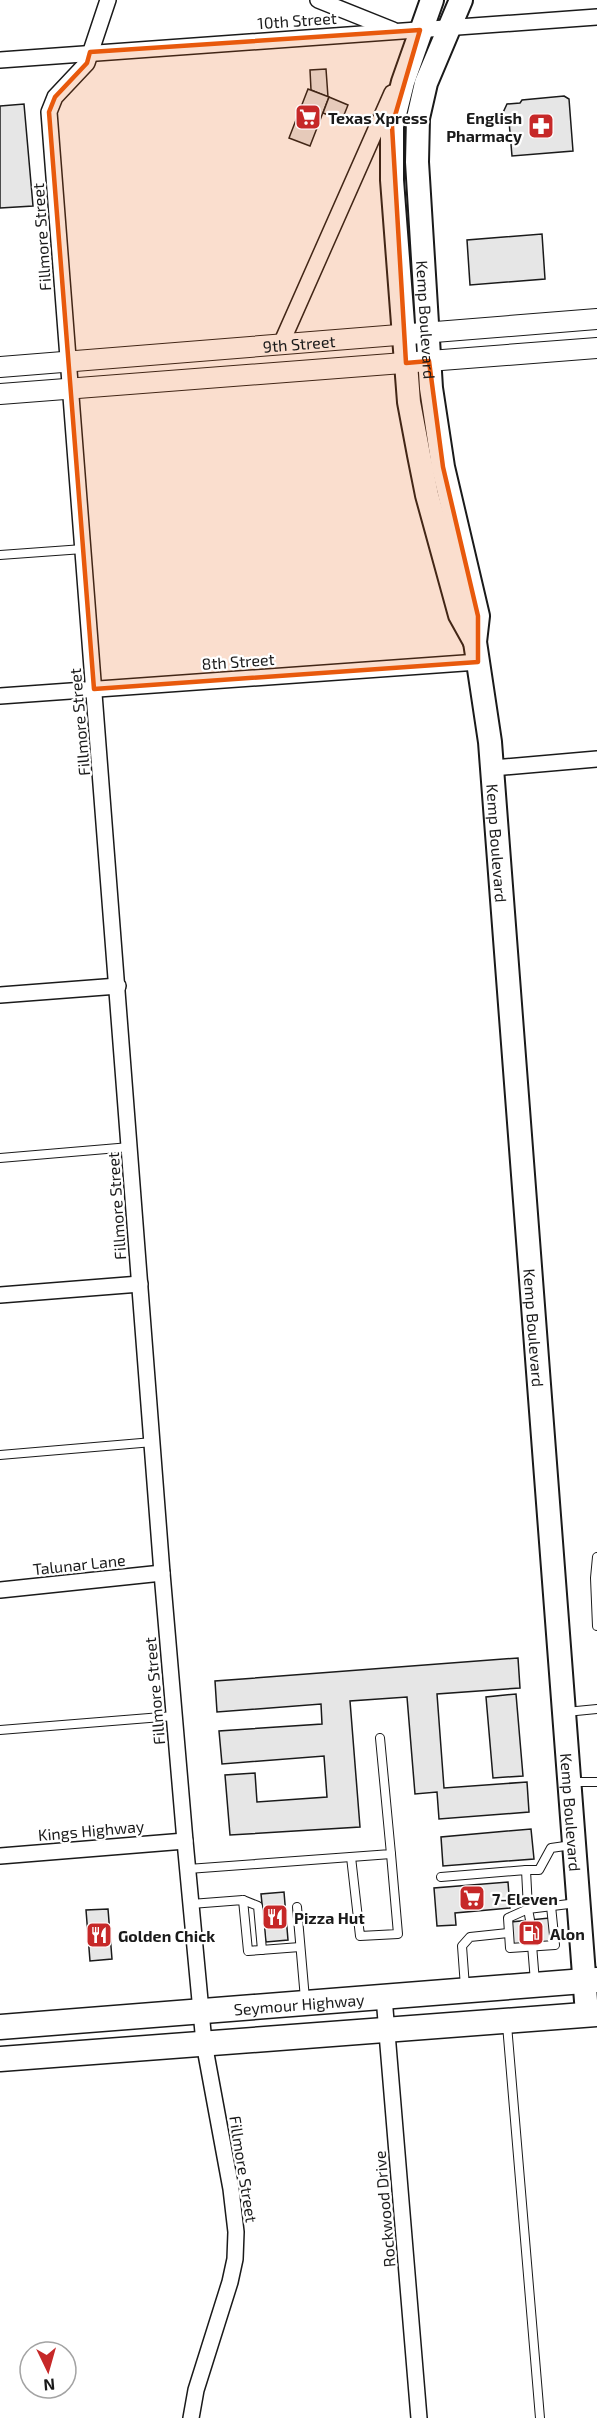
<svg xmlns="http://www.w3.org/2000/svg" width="597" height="2418" font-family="'Exo 2',sans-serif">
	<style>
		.building { fill: #e6e6e6; stroke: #1a1a1a; stroke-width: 1.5 }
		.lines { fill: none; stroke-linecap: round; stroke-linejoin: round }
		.service-casing { stroke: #1a1a1a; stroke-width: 10 }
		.minor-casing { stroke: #1a1a1a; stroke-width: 18 }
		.tertiary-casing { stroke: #1a1a1a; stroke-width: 22 }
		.secondary-casing { stroke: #1a1a1a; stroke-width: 26 }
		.primary-casing { stroke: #1a1a1a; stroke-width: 27 }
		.service { stroke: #fff; stroke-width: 8 }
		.minor { stroke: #fff; stroke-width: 15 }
		.tertiary { stroke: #fff; stroke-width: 20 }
		.secondary { stroke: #fff; stroke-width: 22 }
		.primary { stroke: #fff; stroke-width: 24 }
		.marked { fill: #e8590c; fill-opacity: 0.2; stroke: #e8590c; stroke-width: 4.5; stroke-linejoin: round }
		.labels { text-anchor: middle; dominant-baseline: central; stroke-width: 4.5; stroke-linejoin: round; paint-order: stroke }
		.street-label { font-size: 16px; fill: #1a1a1a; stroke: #fff }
		.poi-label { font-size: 16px; font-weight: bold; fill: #1a1a1a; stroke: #fff; text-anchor: start }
	</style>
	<rect width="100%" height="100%" fill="#fff"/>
	<g class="building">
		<path d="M 326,69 L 328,97 L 311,90 L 310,70 Z"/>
		<path d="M 308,89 L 329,97 L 310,146 L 289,138 Z"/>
		<path d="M 564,96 L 569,99 L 573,151 L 512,156 L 509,121 L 501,117 L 507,104 L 520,103 L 522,100 Z"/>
		<path d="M 329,97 L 348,105 L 342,120 L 323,113 Z"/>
		<path d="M 24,104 L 33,206 L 0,208 L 0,106 Z"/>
		<path d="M 542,234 L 545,279 L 470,285 L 467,240 Z"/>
		<path d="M 518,1658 L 520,1688 L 437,1694 L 444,1788 L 527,1782 L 529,1812 L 439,1819 L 437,1792 L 415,1794 L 407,1697 L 350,1701 L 360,1827 L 230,1835 L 225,1775 L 255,1773 L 257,1802 L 327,1797 L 324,1756 L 222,1764 L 219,1731 L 322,1724 L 321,1704 L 217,1712 L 215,1681 Z"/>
		<path d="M 516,1694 L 523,1776 L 493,1778 L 486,1697 Z"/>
		<path d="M 531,1829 L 534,1859 L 443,1866 L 441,1837 Z"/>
		<path d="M 508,1882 L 510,1908 L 455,1913 L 456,1925 L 437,1926 L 434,1888 Z"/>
		<path d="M 284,1892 L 288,1940 L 266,1942 L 261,1894 Z"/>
		<path d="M 108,1909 L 112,1959 L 90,1961 L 86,1910 Z"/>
		<path d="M 549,1918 L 551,1943 L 513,1947 L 511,1922 Z"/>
	</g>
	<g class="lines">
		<g class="service-casing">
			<g id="service">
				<path d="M 0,555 L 83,549"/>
				<path d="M 0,1158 L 130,1147"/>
				<path d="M 0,1455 L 153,1442"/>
				<path d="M 597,1557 L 595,1578 L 597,1626"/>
				<path d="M 566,1712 L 597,1709"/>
				<path d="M 0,1730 L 174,1716"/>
				<path d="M 570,1782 L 597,1782"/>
				<path d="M 351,1857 L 360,1936 L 398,1934 L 391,1854"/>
				<path d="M 188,1869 L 391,1854 L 380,1738"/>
				<path d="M 526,1870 L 539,1870 L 551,1848 L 572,1845"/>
				<path d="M 441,1877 L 526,1870 L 528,1909 L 508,1918 L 510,1948 L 555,1945 L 551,1906"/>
				<path d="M 243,1900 L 258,1906 L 262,1950"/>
				<path d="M 191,1904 L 243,1900 L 248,1951 L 300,1947"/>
				<path d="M 297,1907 L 305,1999"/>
				<path d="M 530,1920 L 528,1909 L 577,1903"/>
				<path d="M 532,1945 L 535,1982"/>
				<path d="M 465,1987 L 462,1946 L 470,1937 L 508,1933"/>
				<path d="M 507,2025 L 540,2418"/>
			</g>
		</g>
		<g class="minor-casing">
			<g id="minor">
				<path d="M 108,0 L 87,63 L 55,97 L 49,112 L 162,1573 L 185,1841 L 204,2043 L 231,2189 L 236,2232 L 235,2259 L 230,2282 L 196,2390 L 191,2418"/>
				<path d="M 318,0 L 393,30"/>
				<path d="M 0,60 L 597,17"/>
				<path d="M 281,344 L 392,93"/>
				<path d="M 0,696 L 478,662"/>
				<path d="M 493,768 L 597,759"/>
				<path d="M 0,995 L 118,986"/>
				<path d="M 0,1295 L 140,1284"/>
				<path d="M 0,1590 L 162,1573"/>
				<path d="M 0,1856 L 185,1841"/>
				<path d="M 384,1997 L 419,2418"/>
			</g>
		</g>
		<g class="tertiary-casing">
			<g id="tertiary">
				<path id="s1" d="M 0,367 L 597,319"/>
				<path d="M 0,394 L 597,348"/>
			</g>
		</g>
		<g class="secondary-casing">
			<g id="secondary">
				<path d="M 432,0 L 403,82 L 392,126 L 392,180 L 409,402 L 419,455 L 427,495 L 460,615 L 475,642"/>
				<path id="s2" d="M 461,0 L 426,83 L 418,118 L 417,162 L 431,388 L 443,467 L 478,616 L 475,642 L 490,742 L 587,2014"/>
			</g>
		</g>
		<g class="primary-casing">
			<g id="primary">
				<path id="s3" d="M 0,2027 L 597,1980"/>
				<path d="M 0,2059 L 597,2014"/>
			</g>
		</g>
		<use href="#service" class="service"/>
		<use href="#minor" class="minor"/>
		<use href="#tertiary" class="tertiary"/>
		<use href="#secondary" class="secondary"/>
		<use href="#primary" class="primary"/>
	</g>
	<path class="marked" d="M 420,30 L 392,126 L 406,363 L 429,361 L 443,467 L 478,616 L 478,662 L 94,689 L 49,112 L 55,97 L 87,63 L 90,52 Z"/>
	<defs>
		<g id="supermarket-square" transform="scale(1.35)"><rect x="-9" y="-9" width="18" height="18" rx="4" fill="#c62828" stroke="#fff"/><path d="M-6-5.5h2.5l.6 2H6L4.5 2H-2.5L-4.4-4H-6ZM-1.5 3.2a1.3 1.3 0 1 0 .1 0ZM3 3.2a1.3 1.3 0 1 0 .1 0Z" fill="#fff"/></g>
		<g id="pharmacy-square" transform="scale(1.35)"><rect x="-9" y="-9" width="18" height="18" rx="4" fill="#c62828" stroke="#fff"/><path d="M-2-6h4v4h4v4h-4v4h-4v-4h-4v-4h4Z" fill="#fff"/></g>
		<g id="restaurant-square" transform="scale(1.35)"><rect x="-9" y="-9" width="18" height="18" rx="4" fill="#c62828" stroke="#fff"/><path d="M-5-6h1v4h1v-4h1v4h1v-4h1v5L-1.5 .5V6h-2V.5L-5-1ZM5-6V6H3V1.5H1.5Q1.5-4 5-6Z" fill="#fff"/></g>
		<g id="fuel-square" transform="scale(1.35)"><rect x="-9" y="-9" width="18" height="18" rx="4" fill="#c62828" stroke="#fff"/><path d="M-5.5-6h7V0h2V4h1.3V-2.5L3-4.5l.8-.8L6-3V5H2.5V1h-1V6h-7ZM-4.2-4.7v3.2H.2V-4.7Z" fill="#fff"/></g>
	</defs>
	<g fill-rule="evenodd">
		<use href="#supermarket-square" x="308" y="117"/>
		<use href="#pharmacy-square" x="541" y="126"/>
		<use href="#supermarket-square" x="472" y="1898"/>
		<use href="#restaurant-square" x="275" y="1917"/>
		<use href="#fuel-square" x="531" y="1933"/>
		<use href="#restaurant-square" x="99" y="1935"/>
	</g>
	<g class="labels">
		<g class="street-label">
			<text transform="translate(297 20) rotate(-4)">10th Street</text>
			<text transform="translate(41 237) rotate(-94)">Fillmore Street</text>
			<text stroke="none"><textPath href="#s2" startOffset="328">Kemp Boulevard</textPath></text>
			<text stroke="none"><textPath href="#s1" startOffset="300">9th Street</textPath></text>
			<text transform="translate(238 661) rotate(-4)">8th Street</text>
			<text transform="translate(79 722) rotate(-95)">Fillmore Street</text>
			<text stroke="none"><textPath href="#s2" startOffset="858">Kemp Boulevard</textPath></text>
			<text transform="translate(116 1206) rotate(-94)">Fillmore Street</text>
			<text stroke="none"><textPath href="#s2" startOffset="1344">Kemp Boulevard</textPath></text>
			<text transform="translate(79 1564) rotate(-6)">Talunar Lane</text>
			<text transform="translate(154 1691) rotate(-95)">Fillmore Street</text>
			<text stroke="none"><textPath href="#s2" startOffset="1830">Kemp Boulevard</textPath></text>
			<text transform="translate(91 1830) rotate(-5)">Kings Highway</text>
			<text stroke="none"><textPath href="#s3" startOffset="300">Seymour Highway</textPath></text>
			<text transform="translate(244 2169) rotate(81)">Fillmore Street</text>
			<text transform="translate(384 2209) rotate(-95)">Rockwood Drive</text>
		</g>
		<g class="poi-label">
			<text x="328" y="117">Texas Xpress</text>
			<text x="522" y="117" text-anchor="end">English<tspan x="522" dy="18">Pharmacy</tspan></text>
			<text x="492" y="1898">7-Eleven</text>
			<text x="294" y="1917">Pizza Hut</text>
			<text x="550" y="1933">Alon</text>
			<text x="118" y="1935">Golden Chick</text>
		</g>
	</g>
	<g transform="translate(48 2370) rotate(175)"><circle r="28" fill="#ffffff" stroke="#a3a3a3" stroke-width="1.5"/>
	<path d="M0-4.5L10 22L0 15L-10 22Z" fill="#c62828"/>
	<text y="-9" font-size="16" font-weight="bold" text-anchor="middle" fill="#1a1a1a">N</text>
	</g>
</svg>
